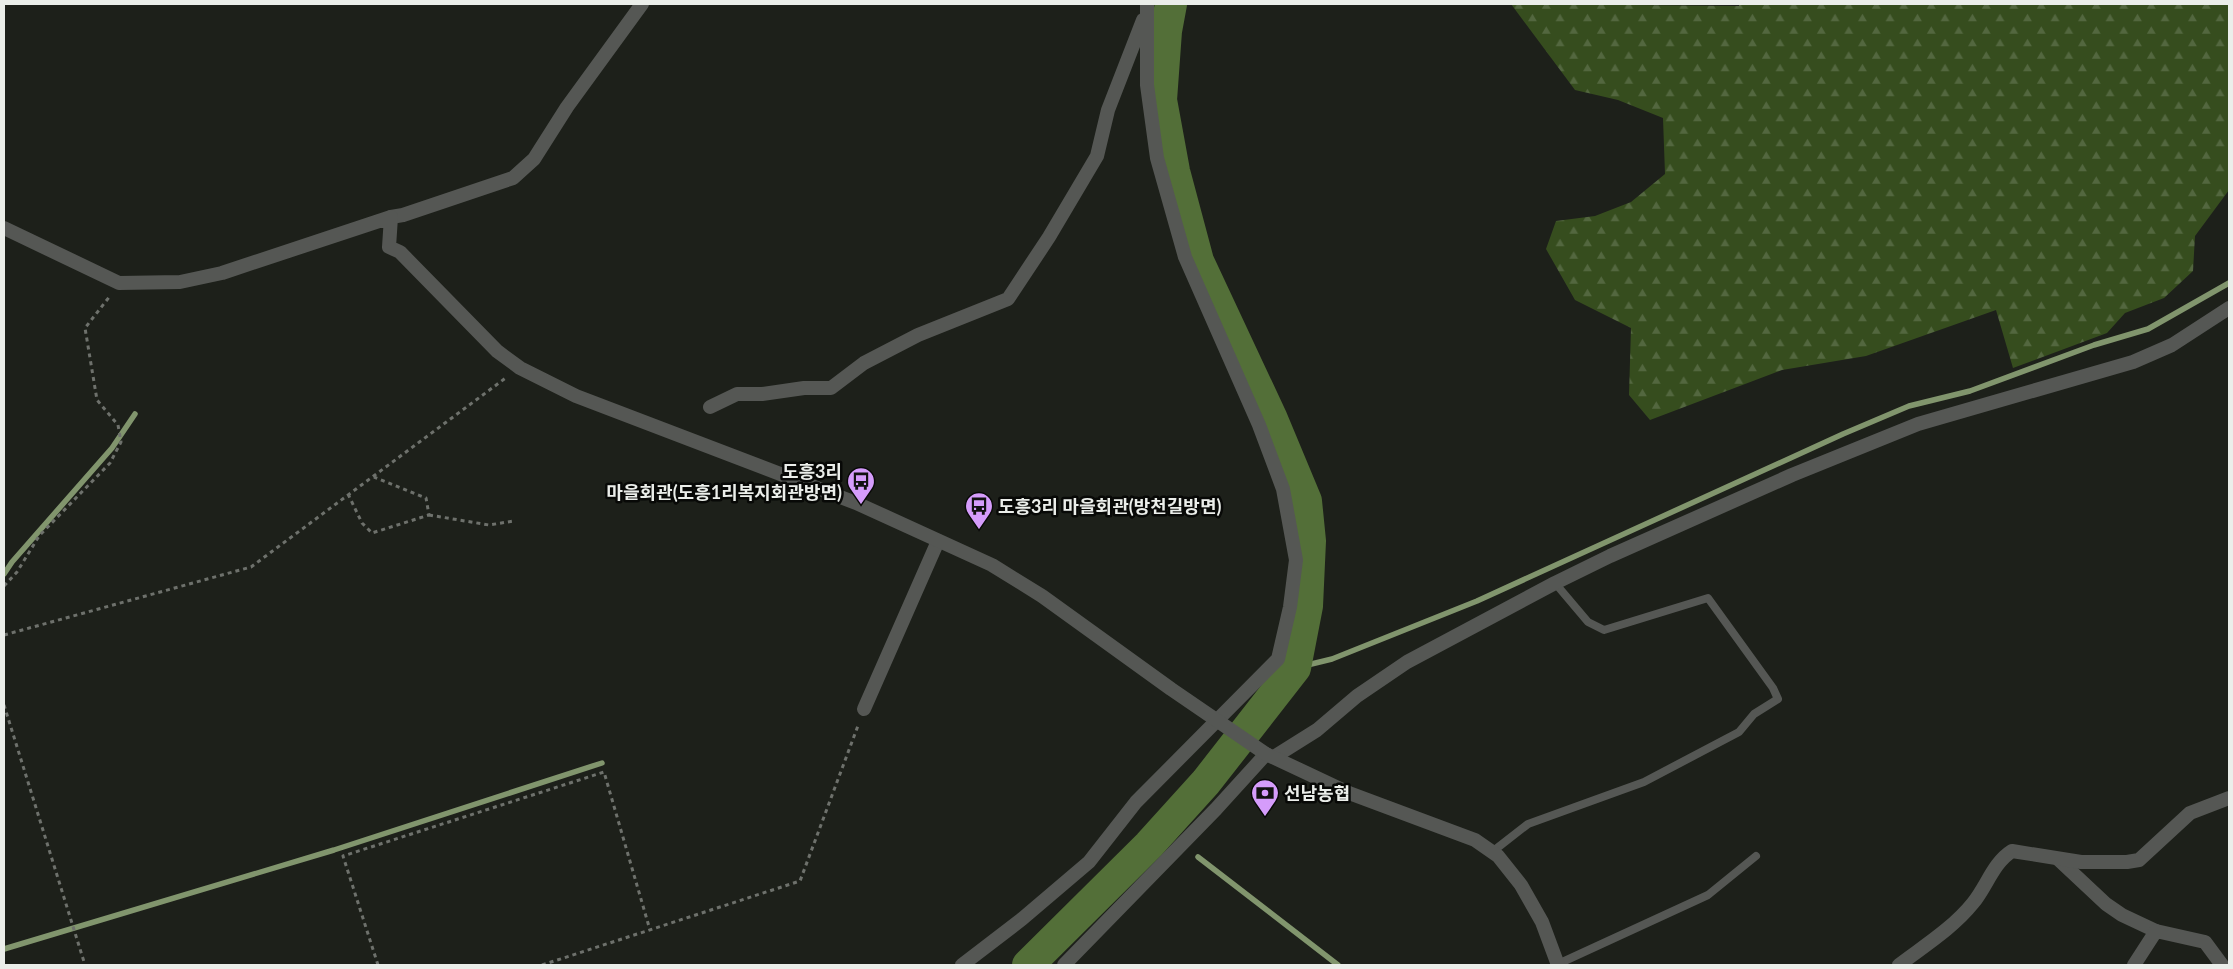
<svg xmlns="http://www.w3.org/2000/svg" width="2233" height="969" font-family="Lato,'Noto Sans KR',sans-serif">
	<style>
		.forest { fill: url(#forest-firs) }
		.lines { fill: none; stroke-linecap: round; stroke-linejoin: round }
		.stream { stroke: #81956d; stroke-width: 5.5 }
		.river { stroke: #536f38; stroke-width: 32 }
		.path { stroke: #6e716c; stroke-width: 3; stroke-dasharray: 4 4; stroke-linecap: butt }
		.service { stroke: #555754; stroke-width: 8 }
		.minor { stroke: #555754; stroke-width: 14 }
		.tertiary { stroke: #555754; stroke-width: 14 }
		.labels { text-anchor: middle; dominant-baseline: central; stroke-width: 5; stroke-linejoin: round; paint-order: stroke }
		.poi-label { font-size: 18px; font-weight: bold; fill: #ebeeea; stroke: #080907; text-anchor: start }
	</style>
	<defs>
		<pattern id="forest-firs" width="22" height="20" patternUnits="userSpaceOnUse" patternTransform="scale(1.25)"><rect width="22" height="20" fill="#364d1e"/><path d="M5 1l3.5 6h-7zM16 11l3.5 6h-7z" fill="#53673f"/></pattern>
	</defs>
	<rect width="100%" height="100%" fill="#1d201a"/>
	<path class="forest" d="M 1511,4 L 1739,6 L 1739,4 L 2229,4 L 2229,190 L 2195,236 L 2193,271 L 2164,298 L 2125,313 L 2107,333 L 2013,368 L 1996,310 L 1866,356 L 1782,370 L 1650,420 L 1629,395 L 1631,328 L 1575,300 L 1546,249 L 1556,221 L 1595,216 L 1631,202 L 1665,174 L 1663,118 L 1618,100 L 1575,90 Z"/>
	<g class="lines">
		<g class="stream">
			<path d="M 4,574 L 12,562 L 112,448 L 135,414"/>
			<path d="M 1295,668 L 1332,659 L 1477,601 L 1843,434 L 1909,406 L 1970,391 L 2094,345 L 2148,329 L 2229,283"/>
			<path d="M 1198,857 L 1338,965"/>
			<path d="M 4,949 L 334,850 L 602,763"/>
		</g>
		<path class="river" d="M 1028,965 L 1149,845 L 1206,782 L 1295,668 L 1307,606 L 1310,541 L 1306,501 L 1271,417 L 1198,261 L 1174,171 L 1161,100 L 1166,31 L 1171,4"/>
		<g class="path">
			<path d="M 348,494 L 362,523 L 372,533 L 429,515 L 426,498 L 374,477"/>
			<path d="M 429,515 L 489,525 L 514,521"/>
			<path d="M 4,586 L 17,572 L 39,536 L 110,463 L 121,442 L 118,425 L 97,400 L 85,328 L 110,296"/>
			<path d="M 4,635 L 251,567 L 507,377"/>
			<path d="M 4,705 L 85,965"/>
			<path d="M 378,965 L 343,856 L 604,772 L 650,930"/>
			<path d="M 542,965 L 800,881 L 859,723"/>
		</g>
		<g class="service">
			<path d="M 1492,852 L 1528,824 L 1644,782 L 1739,732 L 1754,714 L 1778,699 L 1773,688 L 1708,598 L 1604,630 L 1588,622 L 1555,583"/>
			<path d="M 1558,964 L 1708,895 L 1756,856"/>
		</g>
		<g class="minor">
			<path d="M 391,217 L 403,215 L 513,178 L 534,159 L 567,107 L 642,4"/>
			<path d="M 710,407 L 737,394 L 762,394 L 804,388 L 831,388 L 864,363 L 918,335 L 1008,299 L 1049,237 L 1097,156 L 1108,110 L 1143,20"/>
			<path d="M 864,709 L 938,541"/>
			<path d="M 1274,757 L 1317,730 L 1357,696 L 1407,662 L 1555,583 L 1610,556 L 1792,475 L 1918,424 L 2133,362 L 2172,345 L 2229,308"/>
			<path d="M 2059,860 L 2106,904 L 2122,915 L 2156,931"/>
			<path d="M 962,965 L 1022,919 L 1089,862 L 1136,802 L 1278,659 L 1290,607 L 1296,560 L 1283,489 L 1259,425 L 1185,257 L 1157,158 L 1147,85 L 1147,4"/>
			<path d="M 1064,965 L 1216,809 L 1266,754"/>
			<path d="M 1899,965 C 1924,946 1953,928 1973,903 C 1987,886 1993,863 2012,851 L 2081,862 L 2127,862 L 2139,860 L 2190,813 L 2229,798"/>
			<path d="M 2134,965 L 2156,931 L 2205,942 L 2222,965"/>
		</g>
		<path class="tertiary" d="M 4,228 L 119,283 L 180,282 L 222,273 L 391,217 L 389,247 L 400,252 L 497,351 L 520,368 L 576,396 L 856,503 L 992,565 L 1042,596 L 1171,689 L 1266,754 L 1349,793 L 1475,840 L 1498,856 L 1521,885 L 1542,922 L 1558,965"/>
	</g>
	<defs>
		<g id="bus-pin" transform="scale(1.4375)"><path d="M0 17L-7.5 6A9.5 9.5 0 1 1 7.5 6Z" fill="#d59cfb" stroke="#080907"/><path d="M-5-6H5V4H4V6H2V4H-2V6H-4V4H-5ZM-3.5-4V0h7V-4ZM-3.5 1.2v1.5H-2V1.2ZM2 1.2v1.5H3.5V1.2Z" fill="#111"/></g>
		<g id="bank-pin" transform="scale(1.4375)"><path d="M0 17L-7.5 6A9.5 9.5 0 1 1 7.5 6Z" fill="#d59cfb" stroke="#080907"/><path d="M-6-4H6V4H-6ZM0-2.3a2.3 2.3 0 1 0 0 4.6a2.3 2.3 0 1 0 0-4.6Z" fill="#111"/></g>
	</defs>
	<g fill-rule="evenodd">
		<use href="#bus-pin" x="861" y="481"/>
		<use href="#bus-pin" x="979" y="506"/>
		<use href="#bank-pin" x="1265" y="793"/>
	</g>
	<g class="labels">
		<g class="poi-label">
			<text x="842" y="471" text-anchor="end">도흥3리<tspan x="842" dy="21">마을회관(도흥1리복지회관방면)</tspan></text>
			<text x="998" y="506">도흥3리 마을회관(방천길방면)</text>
			<text x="1284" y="793">선남농협</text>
		</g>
	</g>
	<rect width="2233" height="969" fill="none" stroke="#ebeeea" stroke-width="10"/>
</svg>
